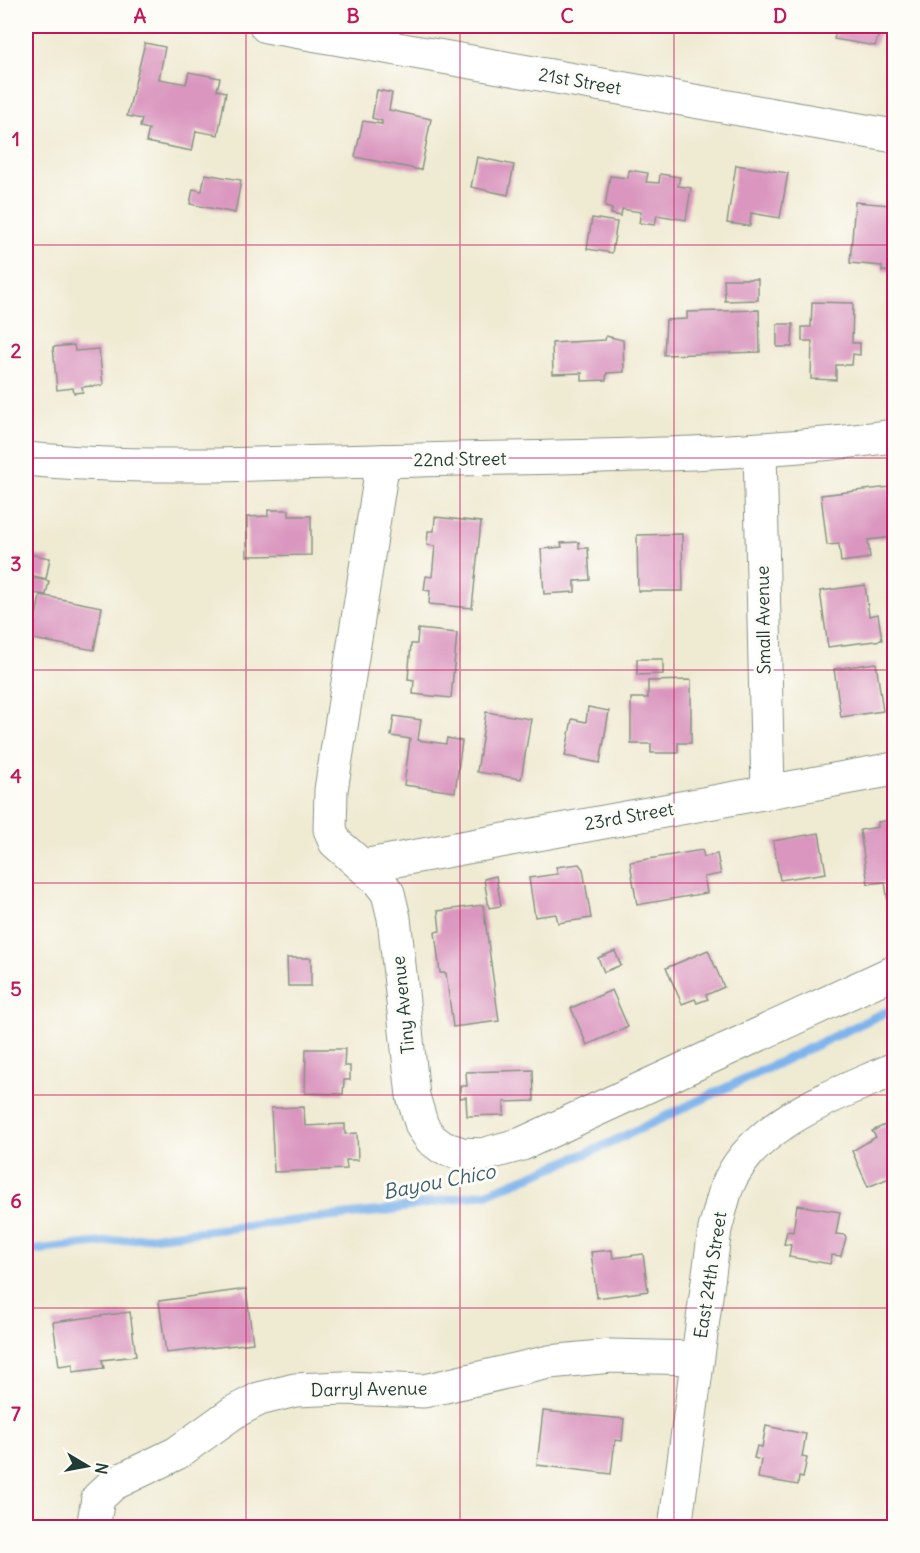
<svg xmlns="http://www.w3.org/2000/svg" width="920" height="1553" font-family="Delius,sans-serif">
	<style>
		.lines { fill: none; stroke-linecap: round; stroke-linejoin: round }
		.stream { stroke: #7eb3ec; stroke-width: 9 }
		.building { fill: #da96bf }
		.minor-casing { stroke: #879483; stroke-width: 35 }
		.minor { stroke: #fff; stroke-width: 33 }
		.grid { fill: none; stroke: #c2185b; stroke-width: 1.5; stroke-opacity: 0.55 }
		.labels { text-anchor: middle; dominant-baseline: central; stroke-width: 6; stroke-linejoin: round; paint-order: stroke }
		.street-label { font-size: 18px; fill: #1f3d34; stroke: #fdfcf7 }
		.water-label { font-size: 20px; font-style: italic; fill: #3c606b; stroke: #fdfcf7 }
		.neatline { fill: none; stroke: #c2185b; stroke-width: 2 }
		.grid-label { font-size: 20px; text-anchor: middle; font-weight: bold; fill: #c2185b }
	</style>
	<rect width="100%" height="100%" fill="#fdfcf7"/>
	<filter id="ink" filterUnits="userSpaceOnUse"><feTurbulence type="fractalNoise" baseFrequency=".0167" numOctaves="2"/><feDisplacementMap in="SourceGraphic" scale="12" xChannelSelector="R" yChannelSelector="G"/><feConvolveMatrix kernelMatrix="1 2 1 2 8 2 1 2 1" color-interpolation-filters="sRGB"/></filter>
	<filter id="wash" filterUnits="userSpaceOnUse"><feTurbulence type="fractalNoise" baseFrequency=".008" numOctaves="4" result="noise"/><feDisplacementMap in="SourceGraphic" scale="24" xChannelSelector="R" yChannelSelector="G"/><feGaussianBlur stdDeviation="1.35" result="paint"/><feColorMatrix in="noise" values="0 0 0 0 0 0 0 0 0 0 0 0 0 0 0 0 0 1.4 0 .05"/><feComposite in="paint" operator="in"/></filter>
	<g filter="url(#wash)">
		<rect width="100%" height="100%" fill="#efead2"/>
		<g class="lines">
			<path class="stream" d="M 26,1251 L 382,1211 L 488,1193 L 597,1149 L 894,1008"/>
		</g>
		<g id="blocks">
			<g class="building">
				<path d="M 837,26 L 882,26 L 875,46 L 834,39 Z"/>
				<path d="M 145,43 L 165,47 L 159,79 L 186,84 L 189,72 L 220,78 L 217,90 L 226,92 L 218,135 L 196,131 L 192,151 L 146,142 L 149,129 L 140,127 L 142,119 L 127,116 Z"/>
				<path d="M 377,90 L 392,93 L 389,110 L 431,119 L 421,170 L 355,157 L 363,121 L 382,124 L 382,121 L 372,118 Z"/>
				<path d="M 477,157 L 514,165 L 508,195 L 471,187 Z"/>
				<path d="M 736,165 L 788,173 L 780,218 L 751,213 L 750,226 L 727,223 Z"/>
				<path d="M 629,170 L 648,173 L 646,182 L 659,183 L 660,174 L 680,177 L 678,186 L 691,188 L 686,220 L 657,215 L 655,225 L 639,223 L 641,212 L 622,209 L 621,216 L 611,214 L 612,209 L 605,207 L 610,176 L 628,178 Z"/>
				<path d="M 205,174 L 241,180 L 235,213 L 190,204 L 193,189 L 202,191 Z"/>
				<path d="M 891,195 L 894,195 L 894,272 L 882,271 L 882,266 L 850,263 L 855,202 L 890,205 Z"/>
				<path d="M 592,218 L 617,222 L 612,253 L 587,249 Z"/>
				<path d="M 724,279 L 758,279 L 758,300 L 725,301 Z"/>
				<path d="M 812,302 L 853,303 L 852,343 L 860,343 L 860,355 L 853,354 L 852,365 L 836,365 L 836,380 L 811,379 L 812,341 L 802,341 L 802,327 L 811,327 Z"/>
				<path d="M 759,310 L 760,352 L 664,355 L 666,320 L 687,319 L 687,312 Z"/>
				<path d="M 777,324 L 793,324 L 792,347 L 777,347 Z"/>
				<path d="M 606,336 L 623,340 L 624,372 L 607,373 L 606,380 L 582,381 L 582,373 L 553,374 L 552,343 L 605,340 Z"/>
				<path d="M 74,345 L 75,351 L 99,349 L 103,385 L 82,387 L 83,392 L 74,393 L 73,388 L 57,390 L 53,347 Z"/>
				<path d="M 890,487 L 891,499 L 894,498 L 894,537 L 868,540 L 870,558 L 841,562 L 839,544 L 827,545 L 821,495 Z"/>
				<path d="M 268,510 L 289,510 L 289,516 L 311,516 L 311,555 L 247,556 L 247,517 L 268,516 Z"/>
				<path d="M 435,517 L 481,522 L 472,608 L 429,604 L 430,591 L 424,590 L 426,576 L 432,577 L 435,546 L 427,545 L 428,531 L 434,531 Z"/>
				<path d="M 682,534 L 683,591 L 638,591 L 637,535 Z"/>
				<path d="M 579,542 L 579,548 L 588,548 L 590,580 L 575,581 L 575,592 L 544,594 L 541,549 L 562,547 L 561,543 Z"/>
				<path d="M 29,554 L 50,558 L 46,579 L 26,574 Z"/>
				<path d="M 27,577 L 49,581 L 46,595 L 26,592 Z"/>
				<path d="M 865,585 L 869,616 L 878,614 L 882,640 L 828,647 L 820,591 Z"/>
				<path d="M 40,595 L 102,607 L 94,650 L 32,639 Z"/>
				<path d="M 418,629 L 457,633 L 451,698 L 413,694 L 414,680 L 408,679 L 411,644 L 417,644 Z"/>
				<path d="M 637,659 L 663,659 L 663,674 L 637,675 Z"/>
				<path d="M 876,663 L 883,711 L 841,717 L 834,669 Z"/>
				<path d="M 691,680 L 691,743 L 678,743 L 678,753 L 651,753 L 651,744 L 631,744 L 631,698 L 648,698 L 648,681 Z"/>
				<path d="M 588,707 L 609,711 L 600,763 L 565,756 L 572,719 L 586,722 Z"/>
				<path d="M 486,712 L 531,719 L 521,779 L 477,772 Z"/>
				<path d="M 394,716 L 421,720 L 418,740 L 446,744 L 447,738 L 462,741 L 455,792 L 404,785 L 410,739 L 391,736 Z"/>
				<path d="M 891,820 L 892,824 L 894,824 L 894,922 L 891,923 L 885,882 L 868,884 L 860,830 L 878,827 L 878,822 Z"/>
				<path d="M 819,833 L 826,873 L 780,880 L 773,841 Z"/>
				<path d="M 702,850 L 704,857 L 717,854 L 721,874 L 704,877 L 707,893 L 637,905 L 630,862 Z"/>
				<path d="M 579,864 L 583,869 L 591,918 L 558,923 L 556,914 L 535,917 L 529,878 L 558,874 L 556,867 Z"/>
				<path d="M 496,876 L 501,906 L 489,908 L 484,879 Z"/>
				<path d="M 483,905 L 499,1021 L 453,1027 L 446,973 L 440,973 L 435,932 L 440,931 L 438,911 Z"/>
				<path d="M 708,950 L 724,987 L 706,995 L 708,999 L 697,1003 L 695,999 L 682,1004 L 666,968 Z"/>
				<path d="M 615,951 L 621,965 L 604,972 L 598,958 Z"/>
				<path d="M 287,958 L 311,958 L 311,986 L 288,986 Z"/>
				<path d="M 612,990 L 628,1027 L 587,1045 L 571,1008 Z"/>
				<path d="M 306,1049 L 345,1049 L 344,1066 L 350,1066 L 350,1080 L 344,1080 L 343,1094 L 305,1093 Z"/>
				<path d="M 533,1070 L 534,1101 L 504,1102 L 504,1115 L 467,1116 L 466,1097 L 460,1098 L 460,1086 L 467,1086 L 466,1072 Z"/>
				<path d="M 304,1107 L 305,1126 L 345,1124 L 345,1134 L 357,1133 L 358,1160 L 346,1160 L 347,1169 L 274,1172 L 271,1108 Z"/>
				<path d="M 887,1124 L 890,1132 L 894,1130 L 894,1184 L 892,1185 L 889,1178 L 868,1187 L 852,1151 L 876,1137 L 872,1131 Z"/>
				<path d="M 797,1205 L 840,1212 L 836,1234 L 845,1235 L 846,1238 L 841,1256 L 832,1255 L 830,1264 L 789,1257 L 791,1245 L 784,1244 L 787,1231 L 793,1232 Z"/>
				<path d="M 612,1250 L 613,1258 L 643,1254 L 648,1291 L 597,1298 L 591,1252 Z"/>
				<path d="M 246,1289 L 253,1343 L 166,1353 L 159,1301 Z"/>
				<path d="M 130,1312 L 136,1356 L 102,1360 L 104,1368 L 73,1372 L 73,1364 L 59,1366 L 53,1322 Z"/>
				<path d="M 543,1411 L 624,1419 L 622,1441 L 615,1440 L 611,1474 L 537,1465 Z"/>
				<path d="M 766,1426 L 806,1434 L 802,1457 L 807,1458 L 803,1478 L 799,1477 L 798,1485 L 758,1478 L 761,1460 L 754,1458 L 757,1446 L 762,1447 Z"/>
			</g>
		</g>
	</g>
	<g filter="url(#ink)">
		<use href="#blocks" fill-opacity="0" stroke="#879483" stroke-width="1.5"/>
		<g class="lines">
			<g class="minor-casing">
				<g id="minor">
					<path d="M 266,26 L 894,136"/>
					<path d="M 760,450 L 768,790"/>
					<path d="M 26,459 C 156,471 289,462 420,460 C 578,456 737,457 894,436"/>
					<path d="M 383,461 L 331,790 L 330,829 L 335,842 L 378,880 L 388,893 L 394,918 L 413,1096 L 422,1126 L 431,1139 L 443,1148 L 462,1154 L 482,1155 L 522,1144 L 894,972"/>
					<path d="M 363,866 L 894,769"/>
					<path d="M 93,1528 L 98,1498 L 113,1484 L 177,1453 L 234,1412 L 259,1399 L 295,1390 L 344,1388 L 424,1391 L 549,1362 L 611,1356 L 697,1358"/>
					<path d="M 675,1528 L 715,1229 C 719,1215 722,1202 726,1189 C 752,1122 835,1096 894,1069"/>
				</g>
			</g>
			<use href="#minor" class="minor"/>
		</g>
	</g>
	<path class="grid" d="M 246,26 L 246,1528M 460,26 L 460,1528M 674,26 L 674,1528M 26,245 L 894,245M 26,458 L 894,458M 26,670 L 894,670M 26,883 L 894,883M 26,1095 L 894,1095M 26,1308 L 894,1308"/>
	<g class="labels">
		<g class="street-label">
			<text transform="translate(580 81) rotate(10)">21st Street</text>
			<text transform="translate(460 459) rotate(-1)">22nd Street</text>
			<text transform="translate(763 620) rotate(-91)">Small Avenue</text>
			<text transform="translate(629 816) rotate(-10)">23rd Street</text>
			<text transform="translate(403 1005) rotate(-96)">Tiny Avenue</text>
			<text transform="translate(710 1275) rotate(-81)">East 24th Street</text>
			<text transform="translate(369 1389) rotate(-1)">Darryl Avenue</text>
		</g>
		<g class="water-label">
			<text transform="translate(439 1181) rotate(-11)">Bayou Chico</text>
		</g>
	</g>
	<rect width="920" height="1553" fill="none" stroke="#fdfcf7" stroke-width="66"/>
	<g transform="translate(87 1466) rotate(100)" stroke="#fdfcf7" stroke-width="4.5" paint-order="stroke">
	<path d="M0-4.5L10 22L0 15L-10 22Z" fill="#1f3d34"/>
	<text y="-9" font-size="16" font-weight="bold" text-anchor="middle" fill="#1f3d34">N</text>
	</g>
	<rect x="33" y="33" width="854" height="1487" class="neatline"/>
	<g class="grid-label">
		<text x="140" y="23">A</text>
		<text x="353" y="23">B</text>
		<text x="567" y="23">C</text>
		<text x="780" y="23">D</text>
		<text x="16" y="146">1</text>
		<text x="16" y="358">2</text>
		<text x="16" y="571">3</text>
		<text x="16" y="783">4</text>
		<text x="16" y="996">5</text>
		<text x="16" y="1208">6</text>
		<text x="16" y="1421">7</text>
	</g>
</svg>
